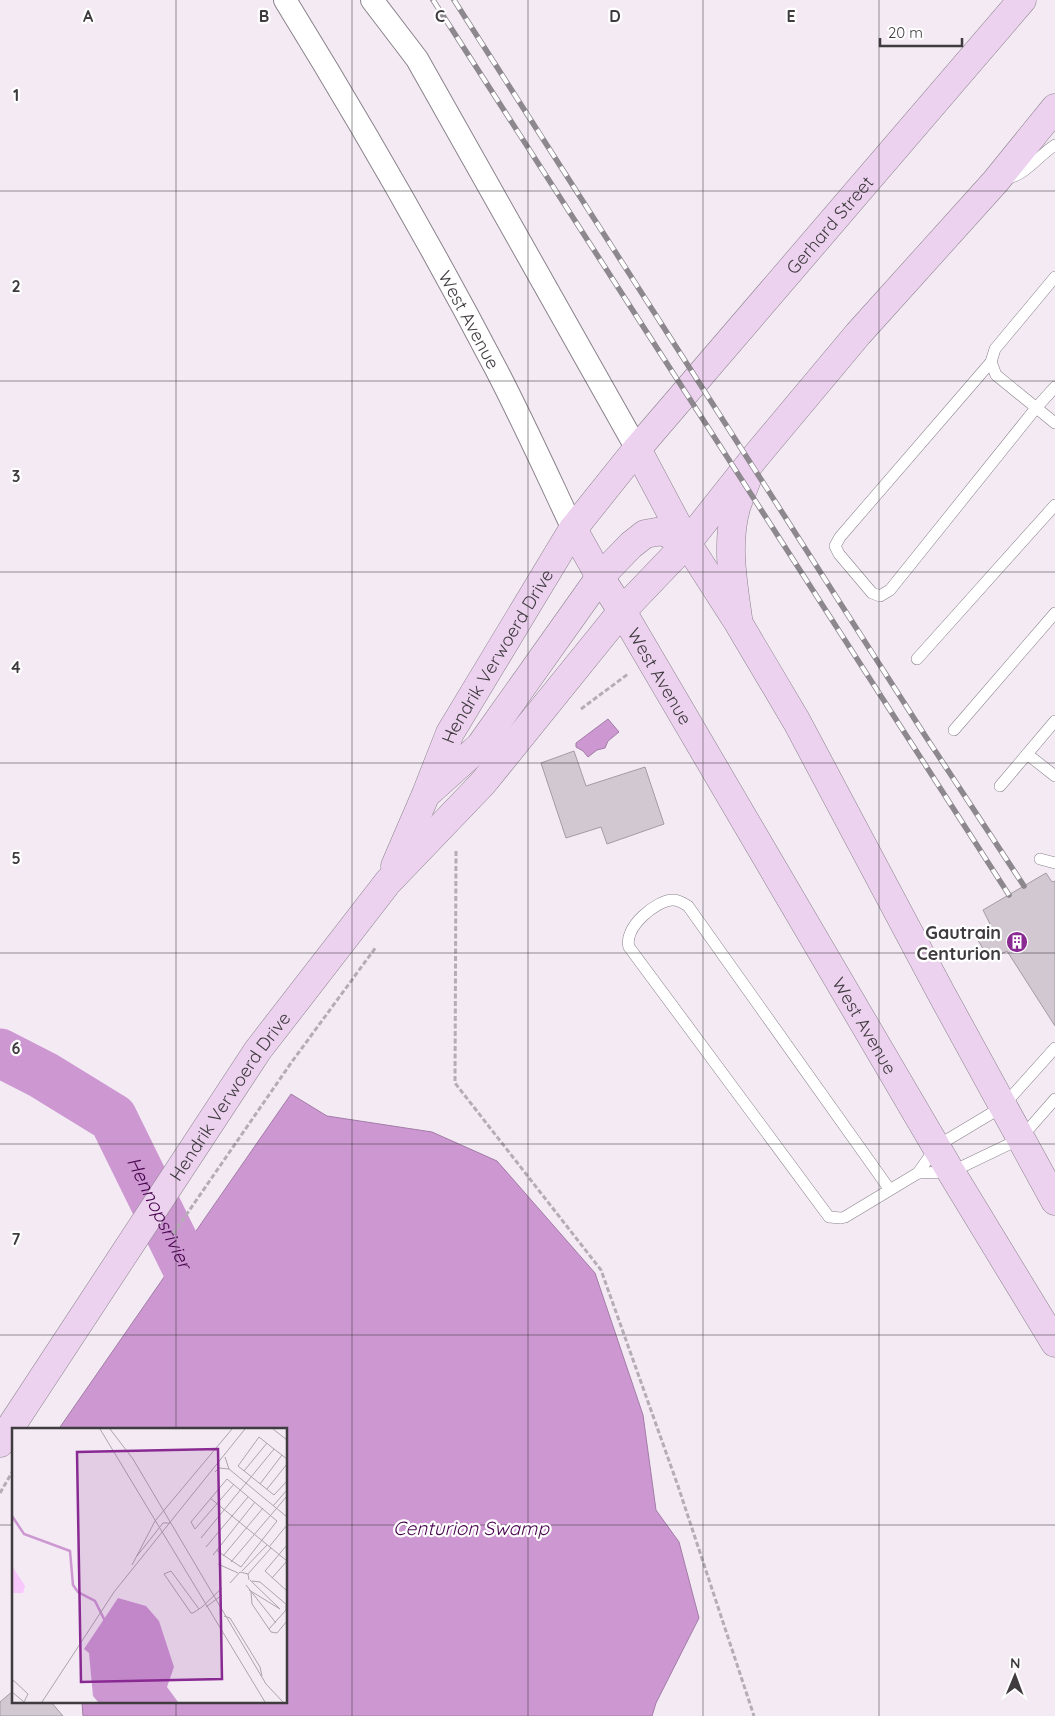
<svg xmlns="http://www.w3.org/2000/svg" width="1055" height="1716" font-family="Quicksand,sans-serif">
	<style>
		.water { fill: #cd98d2; stroke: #a27ca6 }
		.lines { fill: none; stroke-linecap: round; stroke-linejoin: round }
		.river { stroke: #cd98d2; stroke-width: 49 }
		.building { fill: #d2c8d2; stroke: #a49ba5 }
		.lane-casing { stroke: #8a828b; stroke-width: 12 }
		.street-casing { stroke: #8a828b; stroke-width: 24 }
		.secondary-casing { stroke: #8a828b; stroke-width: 29 }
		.path { stroke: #b4adb5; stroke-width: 3; stroke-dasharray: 5 2.5; stroke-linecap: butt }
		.lane { stroke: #fff; stroke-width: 11 }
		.street { stroke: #fff; stroke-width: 22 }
		.secondary { stroke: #edd2f0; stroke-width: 28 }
		.rail-casing { stroke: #8d878e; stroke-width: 5.5 }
		.rail { stroke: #fff; stroke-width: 4; stroke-dasharray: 11; stroke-linecap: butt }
		.grid { fill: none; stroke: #3f3b3f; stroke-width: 1; stroke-opacity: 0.55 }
		.labels { text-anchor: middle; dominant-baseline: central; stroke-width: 4.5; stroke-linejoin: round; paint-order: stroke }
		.street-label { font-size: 18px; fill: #3f3b3f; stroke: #fff }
		.poi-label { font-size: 18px; font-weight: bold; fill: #3f3b3f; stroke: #fff; text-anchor: end }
		.water-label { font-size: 19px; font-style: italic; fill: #48054e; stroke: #fff }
		.inset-river { fill: none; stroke: #cd98d2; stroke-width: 2.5 }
		.inset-road { fill: none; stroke: #aba4ac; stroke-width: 1 }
		.view { fill: #892992; fill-opacity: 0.15; stroke: #892992; stroke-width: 2.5 }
		.inset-edge { fill: none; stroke: #3f3b3f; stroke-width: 2.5 }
		.grid-label { font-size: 16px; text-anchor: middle; font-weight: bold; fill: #3f3b3f; stroke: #fff; stroke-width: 4.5; stroke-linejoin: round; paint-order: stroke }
	</style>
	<rect width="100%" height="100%" fill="#f3eaf4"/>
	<g class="water">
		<path d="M 608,719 L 619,732 L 608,741 L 605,748 L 597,750 L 588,757 L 583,751 L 576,747 L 576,743 Z"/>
		<path d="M 291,1094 L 327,1116 L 432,1132 L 497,1161 L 595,1273 L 643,1415 L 656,1510 L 679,1542 L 699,1618 L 656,1703 L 652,1716 L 83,1716 L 82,1702 L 286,1702 L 286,1430 L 58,1430 Z"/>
	</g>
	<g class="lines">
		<path class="river" id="s1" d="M 0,1053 L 43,1075 L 113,1118 L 234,1364 L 249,1430"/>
	</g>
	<g class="building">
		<path d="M 574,751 L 586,786 L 645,767 L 664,824 L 607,844 L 601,827 L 566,838 L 541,763 Z"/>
		<path d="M 1046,873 L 1052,882 L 1055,881 L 1055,1026 L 1007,951 L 990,960 L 974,934 L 990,924 L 983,910 Z"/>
		<path d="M 14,1690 L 14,1702 L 51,1702 L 63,1716 L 0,1716 L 0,1702 Z"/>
	</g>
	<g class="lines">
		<g class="lane-casing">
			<g id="lane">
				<path d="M 1006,179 C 1027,174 1038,156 1055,145"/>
				<path d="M 1055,277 L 995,349 L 991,362 L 840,537 L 835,546 L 839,554 L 872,593 L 880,596 L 890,590 L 1036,408 L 1055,387"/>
				<path d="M 991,362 L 996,375 L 1055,423"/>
				<path d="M 917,659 L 1055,505"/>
				<path d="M 954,730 L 1055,613"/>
				<path d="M 1027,754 L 1055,776"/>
				<path d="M 1000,786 L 1055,721"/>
				<path d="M 1040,859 L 1055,863"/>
				<path d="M 918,1173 L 951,1172 L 1020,1139 L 1055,1099"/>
				<path d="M 890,1190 L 688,906 C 683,903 679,900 673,900 C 656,900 623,928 629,947 L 829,1217 L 841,1218 L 845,1217 L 918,1173 L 937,1146 L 1002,1107 L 1055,1048"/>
			</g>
		</g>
		<g class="street-casing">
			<g id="street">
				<path id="s2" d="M 285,0 C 359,120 430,243 496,369 C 523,421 548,476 573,529"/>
				<path d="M 372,0 L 417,59 L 637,449"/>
			</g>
		</g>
		<g class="secondary-casing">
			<g id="secondary">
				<path d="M 637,449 L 687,543 L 739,624 L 797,722 L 940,991 L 1055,1201"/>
				<path id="s3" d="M 573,529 L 600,577 L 622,611 L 951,1172 L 1055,1343"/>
				<path d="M 738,618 C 733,582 726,544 736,508 C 739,498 744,488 747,479"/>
				<path d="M 431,790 L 480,746 L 600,577 L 631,545 L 645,534 L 662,531 L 687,543"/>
				<path id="s4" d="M 395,866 L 426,794 L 450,733 L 573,529 L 637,449 L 1022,0"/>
				<path id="s5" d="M 0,1443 L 258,1050 L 388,882 L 483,783 L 622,611 L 687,543 L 756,456 L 858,334 L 995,182 L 1055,108"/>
			</g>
		</g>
		<g class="path">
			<path d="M 581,709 L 628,674"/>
			<path d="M 456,851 L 455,1083 L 601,1270 L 678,1486 L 754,1716"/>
			<path d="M 173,1234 L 291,1063 L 376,947"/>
			<path d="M 0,1493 L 14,1469"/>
		</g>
		<use href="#lane" class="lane"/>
		<use href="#street" class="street"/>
		<use href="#secondary" class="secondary"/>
		<g class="rail-casing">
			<g id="rail">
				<path d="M 433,0 L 1009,895"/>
				<path d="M 454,0 L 926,737 L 1024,886"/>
			</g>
		</g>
		<use href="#rail" class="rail"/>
	</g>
	<path class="grid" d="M 176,0 L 176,1430M 352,0 L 352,1716M 528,0 L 528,1716M 703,0 L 703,1716M 879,0 L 879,1716M 0,191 L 1055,191M 0,381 L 1055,381M 0,572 L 1055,572M 0,763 L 1055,763M 0,953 L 1055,953M 0,1144 L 1055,1144M 0,1335 L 1055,1335M 0,1525 L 14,1525M 286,1525 L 1055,1525M 176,1702 L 176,1716"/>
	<defs>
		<g id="building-disc" transform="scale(1.125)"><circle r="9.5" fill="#892992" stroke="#fff"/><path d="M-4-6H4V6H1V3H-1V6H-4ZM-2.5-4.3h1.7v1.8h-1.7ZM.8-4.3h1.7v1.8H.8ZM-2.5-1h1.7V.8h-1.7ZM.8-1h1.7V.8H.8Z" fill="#fff"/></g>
	</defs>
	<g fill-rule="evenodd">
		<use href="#building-disc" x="1017" y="942"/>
	</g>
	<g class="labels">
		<g class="street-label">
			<text stroke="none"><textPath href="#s4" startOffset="780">Gerhard Street</textPath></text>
			<text stroke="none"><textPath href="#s2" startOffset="369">West Avenue</textPath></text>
			<text stroke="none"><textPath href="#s4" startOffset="234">Hendrik Verwoerd Drive</textPath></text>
			<text stroke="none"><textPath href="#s3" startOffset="171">West Avenue</textPath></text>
			<text stroke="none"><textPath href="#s3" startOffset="576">West Avenue</textPath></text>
			<text stroke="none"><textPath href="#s5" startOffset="416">Hendrik Verwoerd Drive</textPath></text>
		</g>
		<g class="poi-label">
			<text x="1001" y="932">Gautrain<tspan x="1001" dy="21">Centurion</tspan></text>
		</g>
		<g class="water-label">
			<text stroke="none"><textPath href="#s1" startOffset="236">Hennopsrivier</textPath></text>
			<text x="471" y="1528">Centurion Swamp</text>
		</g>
	</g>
	<g transform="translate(12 1428)">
		<rect width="275" height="275" fill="#f3eaf4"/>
		<path d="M 0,138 L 13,158 L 11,165 L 0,165 Z" fill="#f8c8fc"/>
		<path d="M 106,170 L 134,178 L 147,193 L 162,239 L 155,259 L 166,274 L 86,274 L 81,268 L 77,225 L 72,221 Z" fill="#cd98d2"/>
		<path class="inset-river" d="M 0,88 L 12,106 L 58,123 L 61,157 L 66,164 L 83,173 L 96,199"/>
		<path class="inset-road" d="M 88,1 L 253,274M 98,1 L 121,31 L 254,256 L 271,274M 261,1 L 275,12M 262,21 L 247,9 L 226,38 L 262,67 L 275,53M 213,29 L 217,41 L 275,89M 232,43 L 255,15M 203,44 L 207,40 L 217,41M 248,56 L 270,27M 255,61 L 275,36M 198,70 L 275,133M 261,78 L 275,62M 189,110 L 262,21 L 275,31M 275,117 L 253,143 L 275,163M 194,119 L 236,69M 257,119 L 275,97M 204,122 L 229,139 L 265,93 L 215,51 L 179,94 L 183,101 L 222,56M 201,127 L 243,74M 125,128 L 151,95 L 158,95M 211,128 L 251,80M 219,134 L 275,68M 206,136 L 226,145M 120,137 L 143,93 L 220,1M 230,143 L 255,117M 236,146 L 259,120M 260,150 L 275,133M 240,153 L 248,154 L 275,177M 218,155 L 228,144 L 236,146 L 237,152M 234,157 L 264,195M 237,162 L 268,181 L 238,152M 239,164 L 240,176 L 259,204 L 265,205 L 275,193M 194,179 L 210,167M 187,181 L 159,143 L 152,146 L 179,185 L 181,185 L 190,179 L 210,160M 212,188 L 218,190 L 248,239 L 250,248M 257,201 L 274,182 L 274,177M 0,251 L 16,266 L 12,274M 0,264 L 12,274M 30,274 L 102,164 L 233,1"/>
		<path class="view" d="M 206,21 L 210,251 L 69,254 L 65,24 Z"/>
		<rect width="275" height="275" class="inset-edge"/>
	</g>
	<g class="grid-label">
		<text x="88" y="22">A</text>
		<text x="264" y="22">B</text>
		<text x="440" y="22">C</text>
		<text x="615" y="22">D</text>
		<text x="791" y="22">E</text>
		<text x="16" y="101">1</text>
		<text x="16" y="292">2</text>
		<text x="16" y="482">3</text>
		<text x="16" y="673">4</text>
		<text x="16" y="864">5</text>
		<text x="16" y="1054">6</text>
		<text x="16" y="1245">7</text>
	</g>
	<g transform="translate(1015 1676) rotate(1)" stroke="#ffffff" stroke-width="4" paint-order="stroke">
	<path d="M0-4L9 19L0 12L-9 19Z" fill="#3f3b3f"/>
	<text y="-8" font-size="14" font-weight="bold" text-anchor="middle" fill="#3f3b3f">N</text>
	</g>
	<path d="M880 38v8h82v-8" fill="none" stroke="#3f3b3f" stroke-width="2.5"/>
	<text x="888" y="38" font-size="15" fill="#3f3b3f" stroke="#ffffff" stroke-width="4" paint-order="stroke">20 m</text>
</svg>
